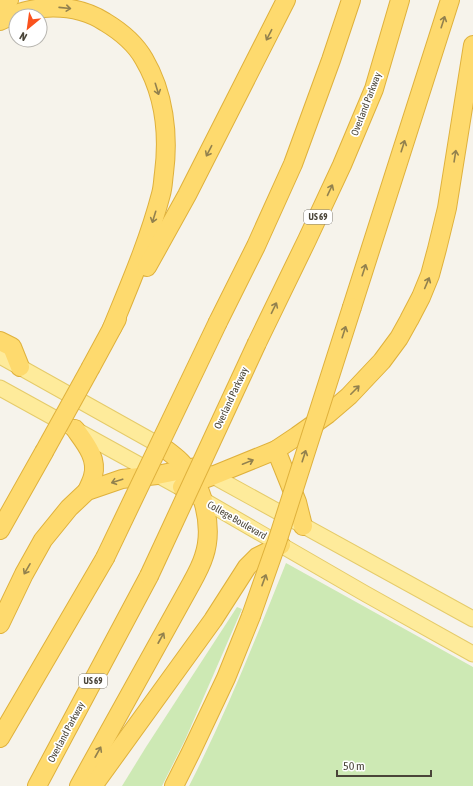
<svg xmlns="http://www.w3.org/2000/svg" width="473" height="786" font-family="'Asap Condensed',sans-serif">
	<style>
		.green { fill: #cde9b4 }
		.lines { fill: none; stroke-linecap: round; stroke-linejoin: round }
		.major-casing { stroke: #e5cb6a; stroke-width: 17 }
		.highway-casing { stroke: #dfb13c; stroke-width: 20 }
		.major { stroke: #feeb9b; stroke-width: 15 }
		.highway { stroke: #feda6e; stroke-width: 18 }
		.highway-bridge-casing { stroke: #dfb13c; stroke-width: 20; stroke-linecap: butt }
		.highway-bridge { stroke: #feda6e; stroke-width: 18 }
		.oneway { stroke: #92814e }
		.labels { text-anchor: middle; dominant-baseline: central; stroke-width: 3.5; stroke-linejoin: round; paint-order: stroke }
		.shield { fill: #fff; stroke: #807d74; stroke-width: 1 }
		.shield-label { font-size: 9px; font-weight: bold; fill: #4a4539 }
		.street-label { font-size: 10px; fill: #4a4539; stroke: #fff }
	</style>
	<rect width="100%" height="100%" fill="#f6f3eb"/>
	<g class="green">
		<path d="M 286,563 L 473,667 L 473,786 L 189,786 C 226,714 256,638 286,563 Z"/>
		<path d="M 237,607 L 242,609 L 185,740 L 162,786 L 122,786 L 146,747 Z"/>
	</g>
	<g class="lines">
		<g class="major-casing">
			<g id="major">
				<path d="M 0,356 L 168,450"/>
				<path d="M 0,388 L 203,500 L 364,593 L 473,654"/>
				<path d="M 204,471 L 473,619"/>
			</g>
		</g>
		<g class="highway-casing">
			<g id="highway">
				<path d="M 0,5 L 9,0"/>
				<path d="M 0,21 C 32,4 74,2 105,22 C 120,31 135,43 144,59 C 164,93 169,134 164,173 C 163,180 163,187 161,194 C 149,240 130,284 112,328"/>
				<path d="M 147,267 L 187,195 L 286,0"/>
				<path d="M 352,307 L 450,0"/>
				<path d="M 218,322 L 256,246 L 293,164 L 331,60 L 351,0"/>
				<path d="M 0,341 L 12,347 L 20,367"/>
				<path d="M 257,343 L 307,240 L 342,165 L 374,89 L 400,0"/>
				<path d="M 91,367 L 117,319"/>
				<path d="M 75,429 C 85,443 98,458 93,476 C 92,481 89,486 87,491"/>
				<path d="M 276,450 L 297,502 L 303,526"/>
				<path d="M 182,487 L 212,476 L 276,450 L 297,436 L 328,414 L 349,396 L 382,361 L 399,338 L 409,320 L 421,297 L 430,275 L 437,249 L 447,208 L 473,45"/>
				<path d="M 0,530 L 44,452"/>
				<path d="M 0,624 L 24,574 L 43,540 L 69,508 L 87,491 L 122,479 L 157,475 L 187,469 L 196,467"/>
				<path d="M 0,738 L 105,558"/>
				<path d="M 37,786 L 149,576"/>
				<path d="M 79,786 L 191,584 C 196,575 201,566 204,556 C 214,526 203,484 181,462 C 174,455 166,450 159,444"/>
				<path d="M 93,786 L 213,620 L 247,567 L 257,557 L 281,545"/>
				<path d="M 174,786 L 191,752 L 226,678 L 251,616"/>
			</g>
		</g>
		<use href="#major" class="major"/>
		<use href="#highway" class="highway"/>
		<g class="highway-bridge-casing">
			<g id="highway-bridge">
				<path d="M 44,452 L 91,367"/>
				<path d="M 105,558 L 218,322"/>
				<path d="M 149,576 L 257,343"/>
				<path d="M 251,616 L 277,542 L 352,307"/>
			</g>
		</g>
		<use href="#highway-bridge" class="highway-bridge"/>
	</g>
	<defs><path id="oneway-shaft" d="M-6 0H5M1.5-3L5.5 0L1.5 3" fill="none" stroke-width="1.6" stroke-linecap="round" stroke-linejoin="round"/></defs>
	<g class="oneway">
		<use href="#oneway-shaft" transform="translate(65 8) rotate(6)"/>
		<use href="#oneway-shaft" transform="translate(443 22) rotate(-72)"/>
		<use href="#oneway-shaft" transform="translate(269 35) rotate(117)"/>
		<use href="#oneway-shaft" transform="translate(157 89) rotate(73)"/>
		<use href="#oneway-shaft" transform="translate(403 146) rotate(-72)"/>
		<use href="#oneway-shaft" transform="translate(209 151) rotate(117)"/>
		<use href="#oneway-shaft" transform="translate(455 156) rotate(-81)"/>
		<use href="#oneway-shaft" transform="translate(330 190) rotate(-65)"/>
		<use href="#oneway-shaft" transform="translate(154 217) rotate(107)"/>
		<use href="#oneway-shaft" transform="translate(364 270) rotate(-72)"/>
		<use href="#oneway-shaft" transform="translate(427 283) rotate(-67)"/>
		<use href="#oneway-shaft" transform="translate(274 308) rotate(-64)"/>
		<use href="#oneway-shaft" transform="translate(344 332) rotate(-72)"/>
		<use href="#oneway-shaft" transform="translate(355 390) rotate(-45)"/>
		<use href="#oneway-shaft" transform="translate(304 456) rotate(-72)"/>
		<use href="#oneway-shaft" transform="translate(248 462) rotate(-22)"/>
		<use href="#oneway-shaft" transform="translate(117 481) rotate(162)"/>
		<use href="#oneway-shaft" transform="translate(27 569) rotate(120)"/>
		<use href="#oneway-shaft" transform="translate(264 580) rotate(-70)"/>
		<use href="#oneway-shaft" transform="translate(161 638) rotate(-61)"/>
		<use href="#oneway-shaft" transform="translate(98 752) rotate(-61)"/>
	</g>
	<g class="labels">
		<g class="shield">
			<rect x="304" y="210" width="28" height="14" rx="3"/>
			<rect x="79" y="674" width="28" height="14" rx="3"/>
		</g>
		<g class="shield-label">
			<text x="318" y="217">US 69</text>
			<text x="93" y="681">US 69</text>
		</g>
		<g class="street-label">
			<text transform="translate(366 104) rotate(-69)">Overland Parkway</text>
			<text transform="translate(231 398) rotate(-65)">Overland Parkway</text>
			<text transform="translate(237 520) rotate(30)">College Boulevard</text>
			<text transform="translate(66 732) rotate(-62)">Overland Parkway</text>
		</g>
	</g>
	<g transform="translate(28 28) rotate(209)"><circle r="19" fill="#ffffff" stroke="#b7b5b0"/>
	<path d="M0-3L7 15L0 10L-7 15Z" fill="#fa521d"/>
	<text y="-6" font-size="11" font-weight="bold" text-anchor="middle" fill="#4a4539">N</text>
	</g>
	<path d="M337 770v6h94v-6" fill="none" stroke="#4a4539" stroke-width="2"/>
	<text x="343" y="770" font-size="12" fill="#4a4539" stroke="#ffffff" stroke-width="3" paint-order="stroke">50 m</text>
</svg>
